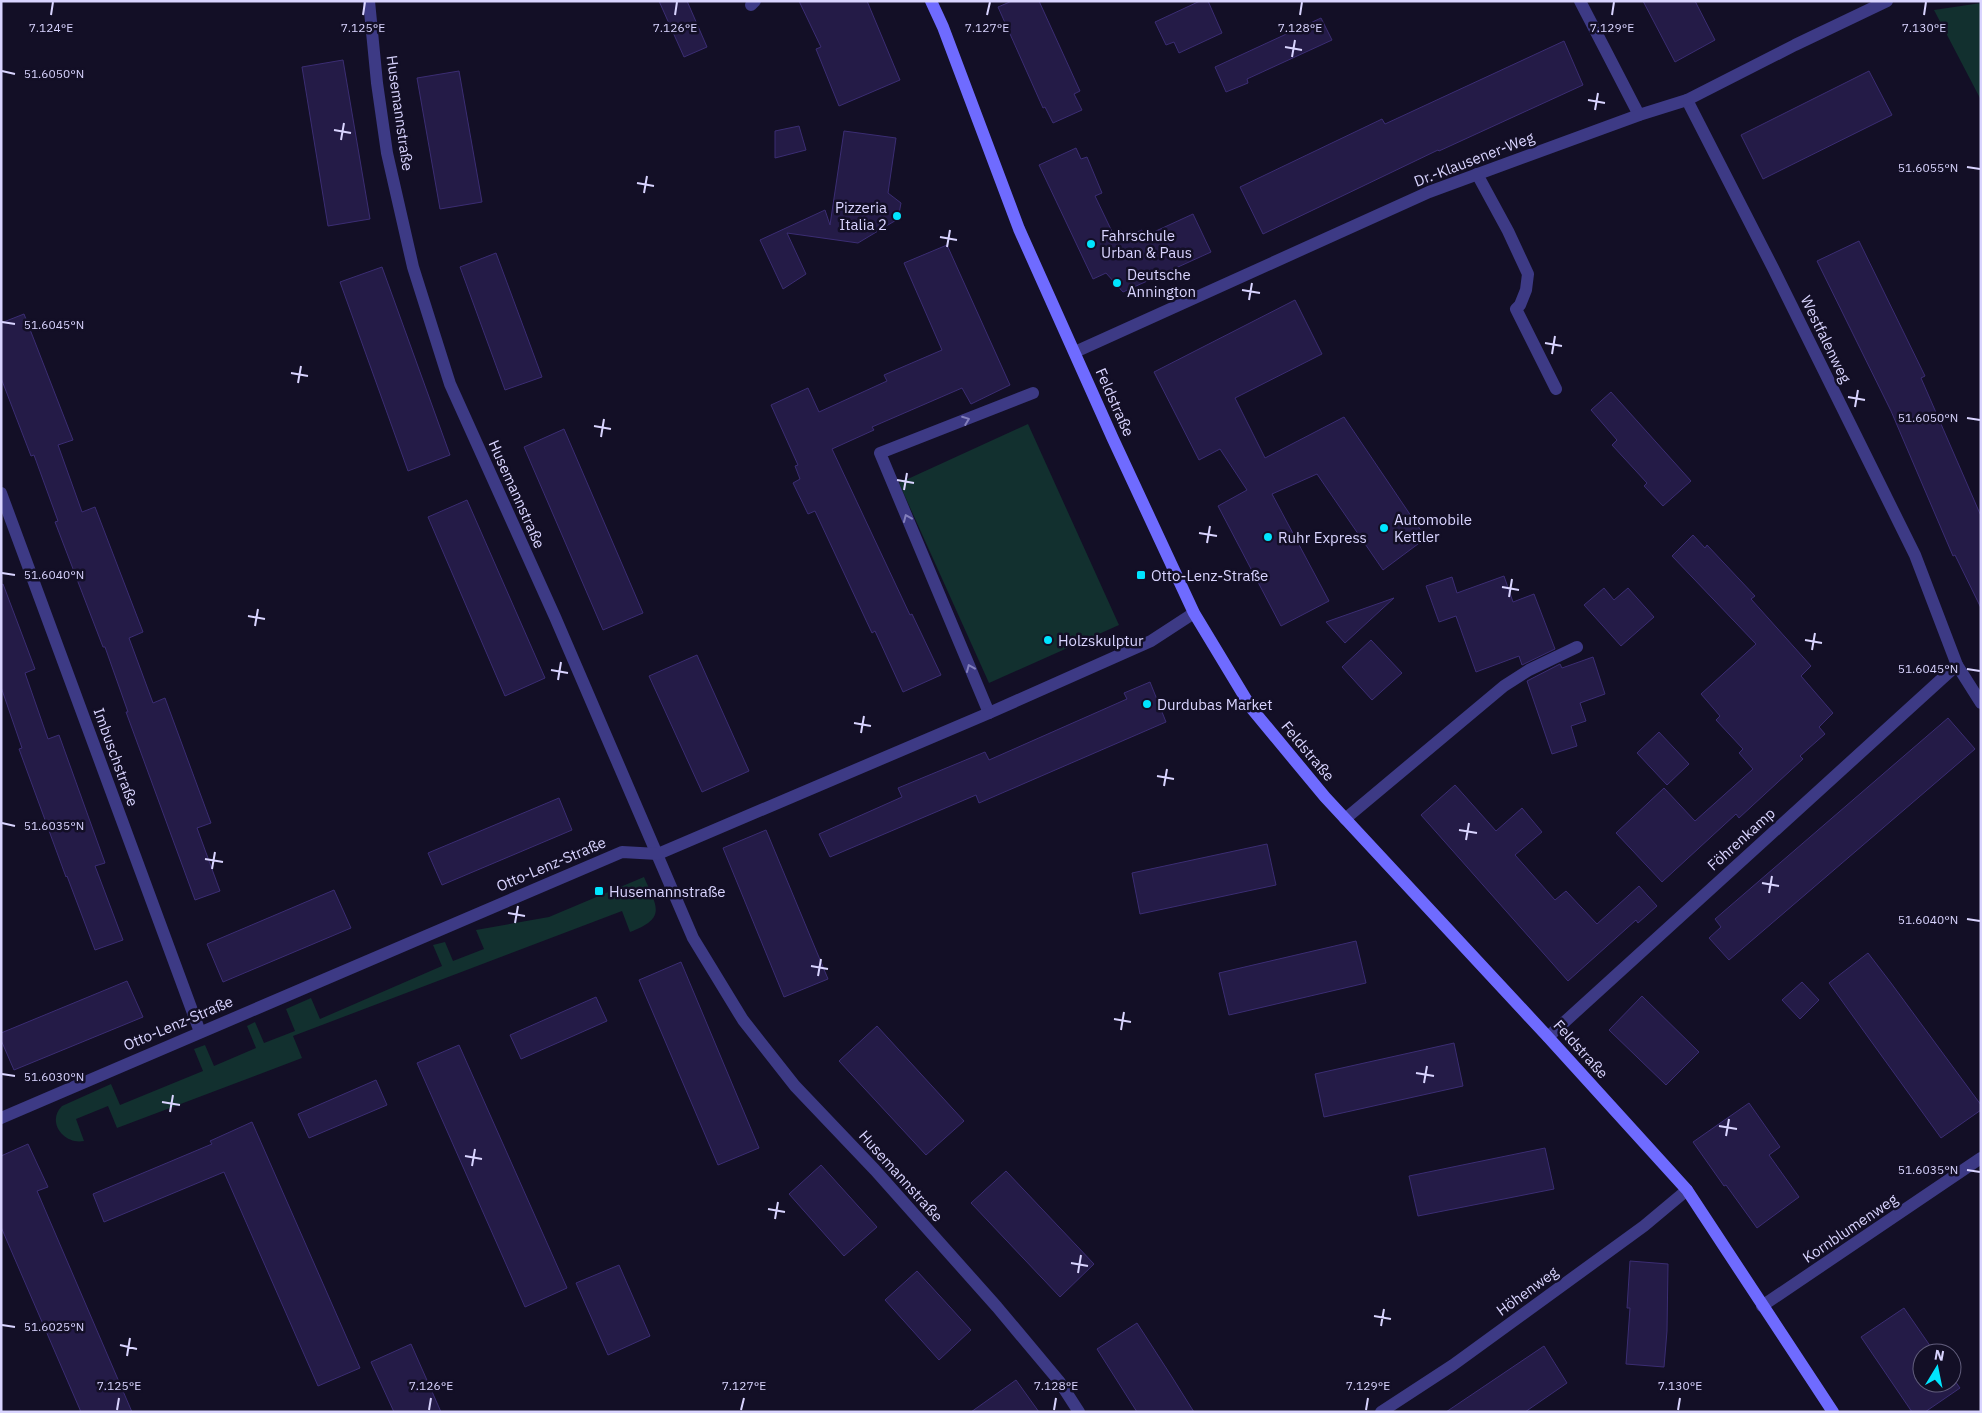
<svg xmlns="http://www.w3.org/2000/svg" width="1982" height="1413" font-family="'IBM Plex Sans',sans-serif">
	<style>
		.green { fill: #12302f }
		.building { fill: #241b47; stroke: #3b2d73 }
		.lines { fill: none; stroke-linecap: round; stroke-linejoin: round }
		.lane { stroke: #3d3a85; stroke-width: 12 }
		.street { stroke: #3d3a85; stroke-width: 12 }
		.secondary { stroke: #6f6bff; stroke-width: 12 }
		.oneway { stroke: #837fbc }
		.ticks { fill: none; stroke: #d9d4ff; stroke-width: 2 }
		.poi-dot { fill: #00e5ff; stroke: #130f26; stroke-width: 2 }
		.labels { text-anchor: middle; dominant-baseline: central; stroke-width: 5; stroke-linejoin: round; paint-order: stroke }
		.street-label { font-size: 15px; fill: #d9d4ff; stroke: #130f26 }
		.poi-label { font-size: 15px; fill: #d9d4ff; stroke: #130f26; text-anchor: start }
		.ticks-label { font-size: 12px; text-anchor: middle; fill: #d9d4ff; stroke: #130f26; stroke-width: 5; stroke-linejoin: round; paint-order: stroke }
	</style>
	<rect width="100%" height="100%" fill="#130f26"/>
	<g class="green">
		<path d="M 1981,3 L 1981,100 L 1934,10 Z"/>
		<path d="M 1028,424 L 1119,625 L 989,683 L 899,483 Z"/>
		<path d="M 644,877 C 657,907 667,918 630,932 L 622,911 L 293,1036 L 302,1058 L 117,1128 L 108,1106 L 76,1119 L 84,1141 C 64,1145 46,1122 62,1106 L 111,1084 L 120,1105 L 203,1071 L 194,1049 L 205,1045 L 214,1066 L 256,1048 L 247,1026 L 255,1022 L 264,1043 L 295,1031 L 286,1009 L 311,998 L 320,1019 L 442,966 L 433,945 L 445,942 L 453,961 L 484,949 L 476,930 L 549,917 Z"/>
	</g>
	<g class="building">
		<path d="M 659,1 L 687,1 L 707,47 L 684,57 Z"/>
		<path d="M 799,1 L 867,1 L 900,80 L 839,106 L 816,49 L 821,47 Z"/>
		<path d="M 1012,1 L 1039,1 L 1080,91 L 1074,94 L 1082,110 L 1053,123 L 1045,107 L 1043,108 L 998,7 Z"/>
		<path d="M 1200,1 L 1208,1 L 1222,33 L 1179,53 L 1174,42 L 1166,45 L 1155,22 Z"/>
		<path d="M 1643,1 L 1695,1 L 1715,40 L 1675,62 Z"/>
		<path d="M 1321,18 L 1332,40 L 1247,79 L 1248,83 L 1226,92 L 1215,67 Z"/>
		<path d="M 1564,41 L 1583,85 L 1439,151 L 1438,150 L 1263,234 L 1240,187 L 1382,119 L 1385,124 Z"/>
		<path d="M 343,60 L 370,219 L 328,226 L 302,67 Z"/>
		<path d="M 459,71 L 482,202 L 440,209 L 417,78 Z"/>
		<path d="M 1869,71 L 1892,115 L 1763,179 L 1741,135 Z"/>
		<path d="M 799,126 L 806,150 L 775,158 L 775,131 Z"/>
		<path d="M 844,131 L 896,138 L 888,193 L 901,203 L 898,219 L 858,243 L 787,233 L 806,274 L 783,289 L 760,240 L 825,210 L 830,225 Z"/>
		<path d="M 1076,148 L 1081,159 L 1087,157 L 1102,193 L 1095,196 L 1117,242 L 1142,230 L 1145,236 L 1193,214 L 1211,252 L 1123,292 L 1106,273 L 1093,279 L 1039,165 Z"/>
		<path d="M 1859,241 L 1925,376 L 1921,378 L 1981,516 L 1981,608 L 1955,555 L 1953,556 L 1891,411 L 1817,261 Z"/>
		<path d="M 947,245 L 1010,385 L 971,404 L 962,388 L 872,427 L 874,430 L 832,449 L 910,615 L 912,614 L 941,675 L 903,692 L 875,631 L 872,633 L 815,511 L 808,514 L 793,483 L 800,479 L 795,466 L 798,465 L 771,405 L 808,388 L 819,412 L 887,381 L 884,375 L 942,350 L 904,263 Z"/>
		<path d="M 496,253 L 542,377 L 505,390 L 460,267 Z"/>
		<path d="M 382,267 L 450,455 L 408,471 L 340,282 Z"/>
		<path d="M 1295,300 L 1322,354 L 1235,398 L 1265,458 L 1344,417 L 1426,538 L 1383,570 L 1317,474 L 1272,494 L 1329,601 L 1281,626 L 1218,506 L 1247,490 L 1220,449 L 1199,460 L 1154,372 Z"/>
		<path d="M 24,314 L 73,440 L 58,445 L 82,512 L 95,507 L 143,632 L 129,638 L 153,703 L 165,698 L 211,823 L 197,828 L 220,891 L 195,900 L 126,712 L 128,712 L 105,647 L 103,647 L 55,522 L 58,521 L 34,455 L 31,456 L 1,378 L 1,323 Z"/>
		<path d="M 1611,392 L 1691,481 L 1663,506 L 1644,486 L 1647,483 L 1612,445 L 1617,440 L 1591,410 Z"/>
		<path d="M 564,429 L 643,613 L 603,630 L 524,447 Z"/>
		<path d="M 467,500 L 545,678 L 505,696 L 428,517 Z"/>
		<path d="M 1693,535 L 1705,548 L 1707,545 L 1755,596 L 1751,599 L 1811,666 L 1801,676 L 1833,713 L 1819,727 L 1825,734 L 1800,756 L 1803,759 L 1739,818 L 1736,814 L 1662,882 L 1616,833 L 1664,788 L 1695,821 L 1753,769 L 1739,753 L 1743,749 L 1716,720 L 1720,716 L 1701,694 L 1756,644 L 1672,556 Z"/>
		<path d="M 1504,576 L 1513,602 L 1534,594 L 1555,649 L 1522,665 L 1519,656 L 1476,672 L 1456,616 L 1439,622 L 1426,586 L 1452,577 L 1457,593 Z"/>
		<path d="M 3,584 L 35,669 L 25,673 L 48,739 L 59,735 L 105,863 L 95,866 L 123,940 L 95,950 L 67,876 L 66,877 L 19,749 L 22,748 L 1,687 L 1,585 Z"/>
		<path d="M 1604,588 L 1614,600 L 1628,588 L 1654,617 L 1621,646 L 1584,605 Z"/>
		<path d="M 1394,598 L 1345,643 L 1326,622 Z"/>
		<path d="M 1371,640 L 1402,673 L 1372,700 L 1342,667 Z"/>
		<path d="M 697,655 L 749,771 L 702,792 L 649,676 Z"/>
		<path d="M 1593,657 L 1605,694 L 1580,703 L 1586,721 L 1571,726 L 1577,746 L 1552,754 L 1527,681 L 1560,664 L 1562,668 Z"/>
		<path d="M 1150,682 L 1166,722 L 979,803 L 976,795 L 830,857 L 819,834 L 902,797 L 898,788 L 985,752 L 989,760 L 1127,699 L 1124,693 Z"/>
		<path d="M 1948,718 L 1975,749 L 1729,960 L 1709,938 L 1721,927 L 1715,919 Z"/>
		<path d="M 1659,732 L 1689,764 L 1667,785 L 1637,753 Z"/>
		<path d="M 1455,785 L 1496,831 L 1522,808 L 1542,832 L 1515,855 L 1555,900 L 1566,891 L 1597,924 L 1639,886 L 1657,906 L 1638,923 L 1636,920 L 1568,981 L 1421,815 Z"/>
		<path d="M 559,798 L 572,830 L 442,885 L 428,853 Z"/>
		<path d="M 766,830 L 828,979 L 784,997 L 723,848 Z"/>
		<path d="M 1267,844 L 1276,885 L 1140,914 L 1132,873 Z"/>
		<path d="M 334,890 L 351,928 L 223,982 L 207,944 Z"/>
		<path d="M 1356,941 L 1366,983 L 1229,1015 L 1219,973 Z"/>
		<path d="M 1868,953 L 1891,983 L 1981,1105 L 1981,1110 L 1941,1138 L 1829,983 Z"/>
		<path d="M 681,962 L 759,1148 L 718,1165 L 639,980 Z"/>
		<path d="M 127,981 L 143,1017 L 14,1070 L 1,1040 L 1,1033 Z"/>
		<path d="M 1802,982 L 1819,1000 L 1800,1019 L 1782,1000 Z"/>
		<path d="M 1642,996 L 1699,1052 L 1666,1085 L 1609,1030 Z"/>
		<path d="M 596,997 L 607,1021 L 521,1059 L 510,1035 Z"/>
		<path d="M 877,1026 L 964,1121 L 926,1155 L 839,1061 Z"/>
		<path d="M 1454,1043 L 1463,1086 L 1324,1117 L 1315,1074 Z"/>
		<path d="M 459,1045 L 567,1288 L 525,1307 L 417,1063 Z"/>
		<path d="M 376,1080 L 387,1105 L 309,1138 L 298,1114 Z"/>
		<path d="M 1749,1103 L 1780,1147 L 1769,1155 L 1799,1197 L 1757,1228 L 1726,1185 L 1724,1186 L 1693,1142 Z"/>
		<path d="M 252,1122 L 360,1368 L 318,1386 L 224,1172 L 104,1222 L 93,1194 L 212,1144 L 210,1141 Z"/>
		<path d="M 28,1144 L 48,1187 L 37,1191 L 132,1412 L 81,1412 L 1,1227 L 1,1156 Z"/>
		<path d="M 1545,1148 L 1554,1189 L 1418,1216 L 1409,1176 Z"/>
		<path d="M 821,1165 L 877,1227 L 844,1256 L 789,1194 Z"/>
		<path d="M 1006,1171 L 1094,1264 L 1060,1297 L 971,1203 Z"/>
		<path d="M 1630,1261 L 1668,1264 L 1667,1331 L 1664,1367 L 1626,1364 L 1630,1308 L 1627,1308 Z"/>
		<path d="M 619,1265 L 650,1336 L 608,1355 L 576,1283 Z"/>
		<path d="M 917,1271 L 971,1330 L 939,1360 L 885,1300 Z"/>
		<path d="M 1904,1308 L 1935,1353 L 1922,1353 L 1922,1383 L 1952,1383 L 1952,1377 L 1960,1388 L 1925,1412 L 1912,1412 L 1861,1337 Z"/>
		<path d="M 1137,1323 L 1172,1377 L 1194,1412 L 1137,1412 L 1097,1349 Z"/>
		<path d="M 411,1344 L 441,1412 L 394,1412 L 371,1362 Z"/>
		<path d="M 1544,1346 L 1567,1383 L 1525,1412 L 1446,1412 Z"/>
		<path d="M 1016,1380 L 1039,1412 L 971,1412 Z"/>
	</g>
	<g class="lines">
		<g class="lane">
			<path d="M 751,5 L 755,1"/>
			<path d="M 1477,174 L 1508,231 L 1528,274 L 1526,290 L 1520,305 L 1516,309 L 1556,389"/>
			<path d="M 1345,819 L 1504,686 L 1529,670 L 1577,647"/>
		</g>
		<g class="street">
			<path d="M 369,1 L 377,83 L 387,153 L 413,267 L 450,384 L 555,617 L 693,938 L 743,1020 L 795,1086 L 875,1170 L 997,1307 L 1059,1381 L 1079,1412"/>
			<path d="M 1580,1 L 1639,115"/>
			<path d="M 1687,100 L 1773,268 L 1915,555 L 1957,665 L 1981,703"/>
			<path d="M 1075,352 L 1429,192 L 1639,115 L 1687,100 L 1795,45 L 1887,1"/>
			<path d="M 1,493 L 200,1032"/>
			<path d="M 989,713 L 880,453 L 1033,393"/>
			<path d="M 1548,1037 L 1957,665"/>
			<path d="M 1,1118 L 622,852 L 658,854 L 989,713 L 1151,641 L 1194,613"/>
			<path d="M 1762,1306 L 1981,1158"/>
			<path d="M 1381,1412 L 1453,1365 L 1644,1226 L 1687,1190"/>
		</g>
		<path class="secondary" d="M 931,1 L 943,27 L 1019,229 L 1113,439 L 1194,613 L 1252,709 L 1325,797 L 1548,1037 L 1687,1190 L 1833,1412"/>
	</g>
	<defs><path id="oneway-chevron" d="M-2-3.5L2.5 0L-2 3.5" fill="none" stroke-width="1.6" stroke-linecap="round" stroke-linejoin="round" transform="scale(1.25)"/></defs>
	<g class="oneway">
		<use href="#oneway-chevron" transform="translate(966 420) rotate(-21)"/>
		<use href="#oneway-chevron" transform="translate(907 518) rotate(-113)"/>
		<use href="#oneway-chevron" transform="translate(970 668) rotate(-113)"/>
	</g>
	<path class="ticks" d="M 51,15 L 53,2M 363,15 L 365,2M 675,15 L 677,2M 987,15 L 990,2M 1300,15 L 1302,2M 1612,15 L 1614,2M 1924,15 L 1926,2M 1285,47 L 1302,50M 1292,57 L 1295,40M 2,71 L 15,74M 1588,100 L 1605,103M 1595,110 L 1598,93M 334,130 L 351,133M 341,140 L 344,123M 1967,167 L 1980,169M 637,183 L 654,186M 644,193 L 647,176M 940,237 L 957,240M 947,247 L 950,230M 1242,290 L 1260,293M 1249,300 L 1252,283M 2,322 L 15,324M 1545,343 L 1562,346M 1552,354 L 1555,336M 291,373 L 308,376M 298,383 L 301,366M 1848,397 L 1865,400M 1855,407 L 1858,390M 1967,418 L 1980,420M 594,426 L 611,429M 601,437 L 604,419M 897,480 L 914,483M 904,490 L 907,473M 1199,533 L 1217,536M 1207,543 L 1210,526M 2,573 L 15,575M 1502,587 L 1519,590M 1509,597 L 1512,579M 248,616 L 265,619M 255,626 L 258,609M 1805,640 L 1822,643M 1812,650 L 1815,633M 1967,669 L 1980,671M 551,670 L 568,673M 558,680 L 561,662M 854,723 L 871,726M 861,733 L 864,716M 1157,776 L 1174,779M 1164,786 L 1167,769M 2,823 L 15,826M 1459,830 L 1477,833M 1466,840 L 1469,823M 205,859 L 223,862M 212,869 L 215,852M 1762,883 L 1779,886M 1769,893 L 1772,876M 508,913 L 525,916M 1967,919 L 1980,921M 515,923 L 518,906M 811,966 L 828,969M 818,976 L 821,959M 1114,1019 L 1131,1022M 1121,1030 L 1124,1012M 1416,1073 L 1434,1076M 2,1074 L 15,1076M 1424,1083 L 1427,1066M 162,1102 L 180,1105M 170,1112 L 173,1095M 1719,1126 L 1737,1129M 1726,1136 L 1729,1119M 465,1156 L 482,1159M 472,1166 L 475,1149M 1967,1170 L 1980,1172M 768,1209 L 785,1212M 775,1219 L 778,1202M 1071,1263 L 1088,1266M 1078,1273 L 1081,1255M 1374,1316 L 1391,1319M 2,1325 L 15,1327M 1381,1326 L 1384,1309M 120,1345 L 137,1349M 127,1356 L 130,1338M 117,1410 L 119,1398M 429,1410 L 431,1398M 741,1410 L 744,1398M 1054,1410 L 1056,1398M 1366,1410 L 1368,1398M 1678,1410 L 1680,1398"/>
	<g class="poi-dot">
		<circle cx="897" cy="216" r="5"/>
		<circle cx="1091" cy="244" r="5"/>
		<circle cx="1117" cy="283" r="5"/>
		<circle cx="1384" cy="528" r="5"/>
		<circle cx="1268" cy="537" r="5"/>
		<rect x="1136" y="570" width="10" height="10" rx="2.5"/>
		<circle cx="1048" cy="640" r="5"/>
		<circle cx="1147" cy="704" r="5"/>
		<rect x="594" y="886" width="10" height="10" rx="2.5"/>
	</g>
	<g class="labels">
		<g class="street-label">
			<text transform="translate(400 113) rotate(82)">Husemannstraße</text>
			<text transform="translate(1474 159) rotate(-21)">Dr.-Klausener-Weg</text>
			<text transform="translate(1826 339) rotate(64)">Westfalenweg</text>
			<text transform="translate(1115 402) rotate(66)">Feldstraße</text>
			<text transform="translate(517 494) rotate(66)">Husemannstraße</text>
			<text transform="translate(1308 751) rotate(50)">Feldstraße</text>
			<text transform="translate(116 757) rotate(70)">Imbuschstraße</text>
			<text transform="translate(1741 839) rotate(-42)">Föhrenkamp</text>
			<text transform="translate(551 864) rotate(-23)">Otto-Lenz-Straße</text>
			<text transform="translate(178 1023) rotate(-23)">Otto-Lenz-Straße</text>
			<text transform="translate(1581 1049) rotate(48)">Feldstraße</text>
			<text transform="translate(901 1176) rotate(48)">Husemannstraße</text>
			<text transform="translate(1850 1228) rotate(-34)">Kornblumenweg</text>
			<text transform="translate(1527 1291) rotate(-36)">Höhenweg</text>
		</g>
		<g class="poi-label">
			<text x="887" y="207" text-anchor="end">Pizzeria<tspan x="887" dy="17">Italia 2</tspan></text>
			<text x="1101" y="235">Fahrschule<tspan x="1101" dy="17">Urban &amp; Paus</tspan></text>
			<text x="1127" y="274">Deutsche<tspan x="1127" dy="17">Annington</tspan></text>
			<text x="1394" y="519">Automobile<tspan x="1394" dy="17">Kettler</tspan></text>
			<text x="1278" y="537">Ruhr Express</text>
			<text x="1151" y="575">Otto-Lenz-Straße</text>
			<text x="1058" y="640">Holzskulptur</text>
			<text x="1157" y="704">Durdubas Market</text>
			<text x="609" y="891">Husemannstraße</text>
		</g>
	</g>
	<g class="ticks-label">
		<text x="675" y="32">7.126°E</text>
		<text x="1612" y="32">7.129°E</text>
		<text x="1924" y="32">7.130°E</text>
		<text x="51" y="32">7.124°E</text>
		<text x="363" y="32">7.125°E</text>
		<text x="987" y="32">7.127°E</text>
		<text x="1300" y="32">7.128°E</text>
		<text x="54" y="78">51.6050°N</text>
		<text x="1928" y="172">51.6055°N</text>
		<text x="54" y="329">51.6045°N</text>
		<text x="1928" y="422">51.6050°N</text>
		<text x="54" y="579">51.6040°N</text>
		<text x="1928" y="673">51.6045°N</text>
		<text x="54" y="830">51.6035°N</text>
		<text x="1928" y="924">51.6040°N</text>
		<text x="54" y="1081">51.6030°N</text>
		<text x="1928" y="1174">51.6035°N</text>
		<text x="54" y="1331">51.6025°N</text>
		<text x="119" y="1390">7.125°E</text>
		<text x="431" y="1390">7.126°E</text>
		<text x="744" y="1390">7.127°E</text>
		<text x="1056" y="1390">7.128°E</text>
		<text x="1368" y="1390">7.129°E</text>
		<text x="1680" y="1390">7.130°E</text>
	</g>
	<rect width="1982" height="1413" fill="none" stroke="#d9d4ff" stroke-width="5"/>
	<g transform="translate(1937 1368) rotate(10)"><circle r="24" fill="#130f26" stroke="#625e7d"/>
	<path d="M0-4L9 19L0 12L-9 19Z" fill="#00e5ff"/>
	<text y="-8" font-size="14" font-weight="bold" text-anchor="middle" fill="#d9d4ff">N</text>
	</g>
</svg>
